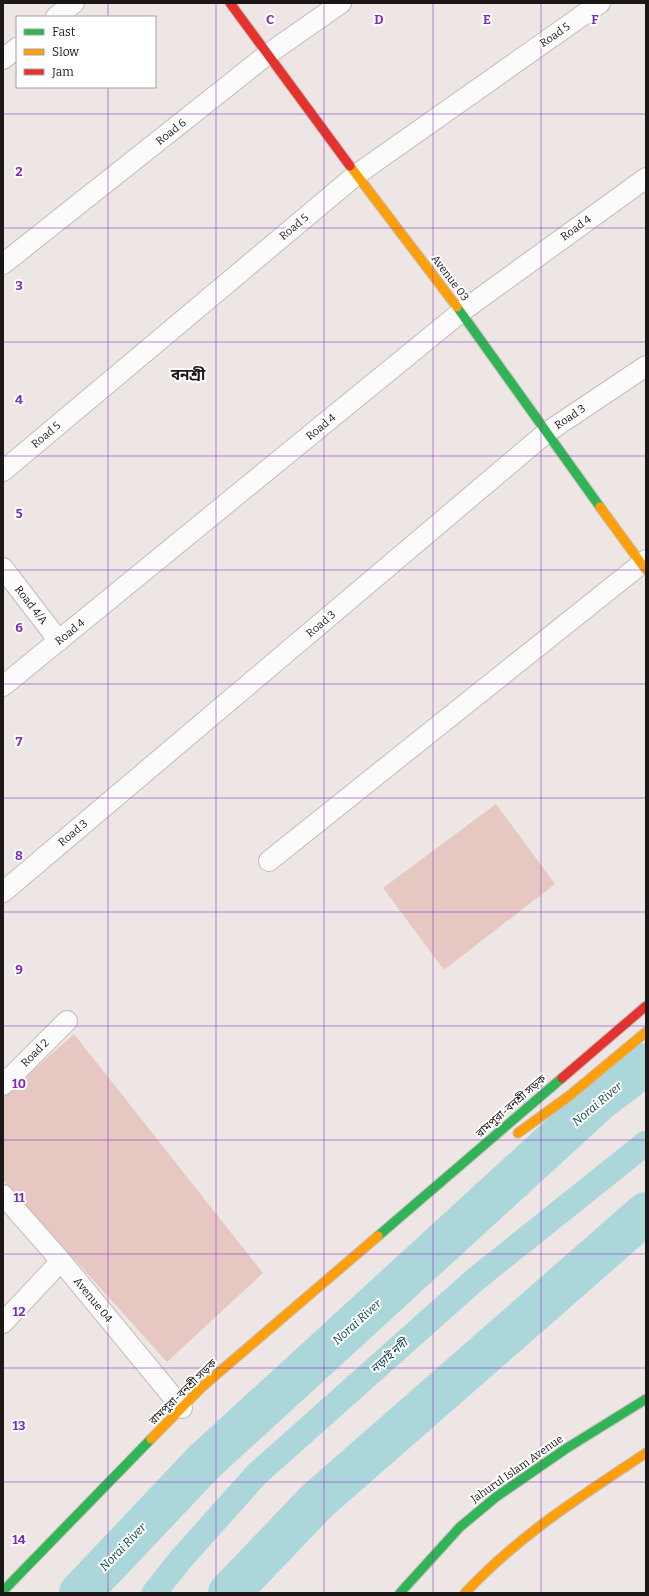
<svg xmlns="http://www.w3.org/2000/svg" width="649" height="1596" font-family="Bitter,'Noto Sans Bengali',serif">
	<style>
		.green { fill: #e7c7c2 }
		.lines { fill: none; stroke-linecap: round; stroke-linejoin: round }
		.canal { stroke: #abd6da; stroke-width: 25 }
		.river { stroke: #abd6da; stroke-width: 42 }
		.street-casing { stroke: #c2bcbb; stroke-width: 22 }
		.fast-casing { stroke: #c2bcbb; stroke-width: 11 }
		.slow-casing { stroke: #c2bcbb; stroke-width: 11 }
		.jam-casing { stroke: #c2bcbb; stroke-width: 11 }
		.street { stroke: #fcfbfb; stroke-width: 20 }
		.fast { stroke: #30b455; stroke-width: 9 }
		.slow { stroke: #ff9f0a; stroke-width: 9 }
		.jam { stroke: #e5322d; stroke-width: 9 }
		.grid { fill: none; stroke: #7b2cbf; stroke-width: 1; stroke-opacity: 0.55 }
		.labels { text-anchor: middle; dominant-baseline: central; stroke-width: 4; stroke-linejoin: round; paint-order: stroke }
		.street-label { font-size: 11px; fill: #1b1716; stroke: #fff }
		.water-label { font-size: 12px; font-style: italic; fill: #0b474d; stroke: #fff }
		.district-label { font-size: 15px; font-weight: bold; fill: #1b1716; stroke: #fff }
		.grid-label { font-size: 13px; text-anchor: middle; font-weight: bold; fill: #7b2cbf; stroke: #fff; stroke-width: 4; stroke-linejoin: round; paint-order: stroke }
	</style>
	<rect width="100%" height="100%" fill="#eee6e4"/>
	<g class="green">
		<path d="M 496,804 L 555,884 L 444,970 L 383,888 Z"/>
		<path d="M 74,1034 L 263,1273 L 167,1362 L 3,1180 L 3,1097 Z"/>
	</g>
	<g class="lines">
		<path class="canal" d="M 154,1593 L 181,1559 L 257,1474 L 477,1278 L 646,1143"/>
		<g class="river">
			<path d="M 80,1593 L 204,1462 L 599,1100 L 646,1064"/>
			<path d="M 229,1593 L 317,1501 L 646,1213"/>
		</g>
		<g class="street-casing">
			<g id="street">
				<path d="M 56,17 L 74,3"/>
				<path d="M 3,59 L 17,48"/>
				<path d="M 3,264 L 268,54 L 341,3"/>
				<path d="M 3,471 L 356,175 L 600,3"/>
				<path d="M 3,568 L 59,641"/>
				<path d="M 3,686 L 461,312 L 646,178"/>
				<path d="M 269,861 L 646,560"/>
				<path d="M 3,892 L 546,433 L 646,366"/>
				<path d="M 3,1085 L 67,1021"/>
				<path d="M 3,1195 L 61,1261 L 182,1408"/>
				<path d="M 3,1323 L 61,1261"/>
			</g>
		</g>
		<g class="fast-casing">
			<g id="fast">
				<path d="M 457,307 L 600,507"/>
				<path d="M 378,1236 L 562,1078"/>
				<path d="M 3,1591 L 151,1439"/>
				<path d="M 400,1593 L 460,1527 L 496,1497 L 567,1448 L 646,1399"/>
			</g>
		</g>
		<g class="slow-casing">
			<g id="slow">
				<path d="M 350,166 L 457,307"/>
				<path d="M 600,507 L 646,570"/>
				<path d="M 518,1133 L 569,1096 L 646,1032"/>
				<path d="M 151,1439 L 203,1386 L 378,1236"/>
				<path d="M 465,1593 C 518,1536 581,1496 646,1453"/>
			</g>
		</g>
		<g class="jam-casing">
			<g id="jam">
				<path d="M 230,3 L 350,166"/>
				<path d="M 562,1078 L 646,1006"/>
			</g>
		</g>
		<use href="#street" class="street"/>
		<use href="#fast" class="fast"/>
		<use href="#slow" class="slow"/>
		<use href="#jam" class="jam"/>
	</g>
	<path class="grid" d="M 108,3 L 108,17M 216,3 L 216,1593M 324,3 L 324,1593M 433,3 L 433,1593M 541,3 L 541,1593M 108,87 L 108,1593M 3,114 L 646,114M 3,228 L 646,228M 3,342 L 646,342M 3,456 L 646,456M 3,570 L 646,570M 3,684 L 646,684M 3,798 L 646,798M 3,912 L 646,912M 3,1026 L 646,1026M 3,1140 L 646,1140M 3,1254 L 646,1254M 3,1368 L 646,1368M 3,1482 L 646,1482"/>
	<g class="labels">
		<g class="street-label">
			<text transform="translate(555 35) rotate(-35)">Road 5</text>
			<text transform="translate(171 132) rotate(-38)">Road 6</text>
			<text transform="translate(294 227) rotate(-40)">Road 5</text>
			<text transform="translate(576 228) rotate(-36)">Road 4</text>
			<text transform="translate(450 278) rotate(53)">Avenue 03</text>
			<text transform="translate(570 417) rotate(-34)">Road 3</text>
			<text transform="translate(321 427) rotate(-39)">Road 4</text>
			<text transform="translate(46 435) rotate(-40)">Road 5</text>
			<text transform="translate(31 605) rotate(52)">Road 4/A</text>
			<text transform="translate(321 624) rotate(-40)">Road 3</text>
			<text transform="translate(70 632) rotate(-39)">Road 4</text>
			<text transform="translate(73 833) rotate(-40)">Road 3</text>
			<text transform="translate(35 1053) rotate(-45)">Road 2</text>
			<text transform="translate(511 1106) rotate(-41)">রামপুরা-বনশ্রী সড়ক</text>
			<text transform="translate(93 1300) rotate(51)">Avenue 04</text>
			<text transform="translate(183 1392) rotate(-44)">রামপুরা-বনশ্রী সড়ক</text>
			<text transform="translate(517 1469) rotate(-35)">Jahurul Islam Avenue</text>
		</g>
		<g class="water-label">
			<text transform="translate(597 1104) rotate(-40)">Norai River</text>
			<text transform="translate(357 1322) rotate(-42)">Norai River</text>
			<text transform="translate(389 1356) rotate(-42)">নড়াই নদী</text>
			<text transform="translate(123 1547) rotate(-46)">Norai River</text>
		</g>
		<g class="district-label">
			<text x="188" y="375">বনশ্রী</text>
		</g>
	</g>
	<g class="grid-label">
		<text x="270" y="24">C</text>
		<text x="379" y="24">D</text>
		<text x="487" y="24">E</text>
		<text x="595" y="24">F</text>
		<text x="19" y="176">2</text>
		<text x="19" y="290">3</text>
		<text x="19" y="404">4</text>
		<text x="19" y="518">5</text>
		<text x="19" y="632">6</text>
		<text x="19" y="746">7</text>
		<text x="19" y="860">8</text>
		<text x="19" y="974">9</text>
		<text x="19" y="1088">10</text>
		<text x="19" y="1202">11</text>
		<text x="19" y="1316">12</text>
		<text x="19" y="1430">13</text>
		<text x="19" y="1544">14</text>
	</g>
	<rect width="649" height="1596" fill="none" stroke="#1b1716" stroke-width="8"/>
	<rect x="16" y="16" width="140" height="72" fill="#ffffff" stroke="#a4a2a2"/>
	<rect x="24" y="29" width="20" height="6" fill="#30b455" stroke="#a4a2a2"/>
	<text x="52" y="36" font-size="12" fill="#1b1716">Fast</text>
	<rect x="24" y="49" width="20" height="6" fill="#ff9f0a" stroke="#a4a2a2"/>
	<text x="52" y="56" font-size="12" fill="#1b1716">Slow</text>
	<rect x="24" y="69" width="20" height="6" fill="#e5322d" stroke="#a4a2a2"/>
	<text x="52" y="76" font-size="12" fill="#1b1716">Jam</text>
</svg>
